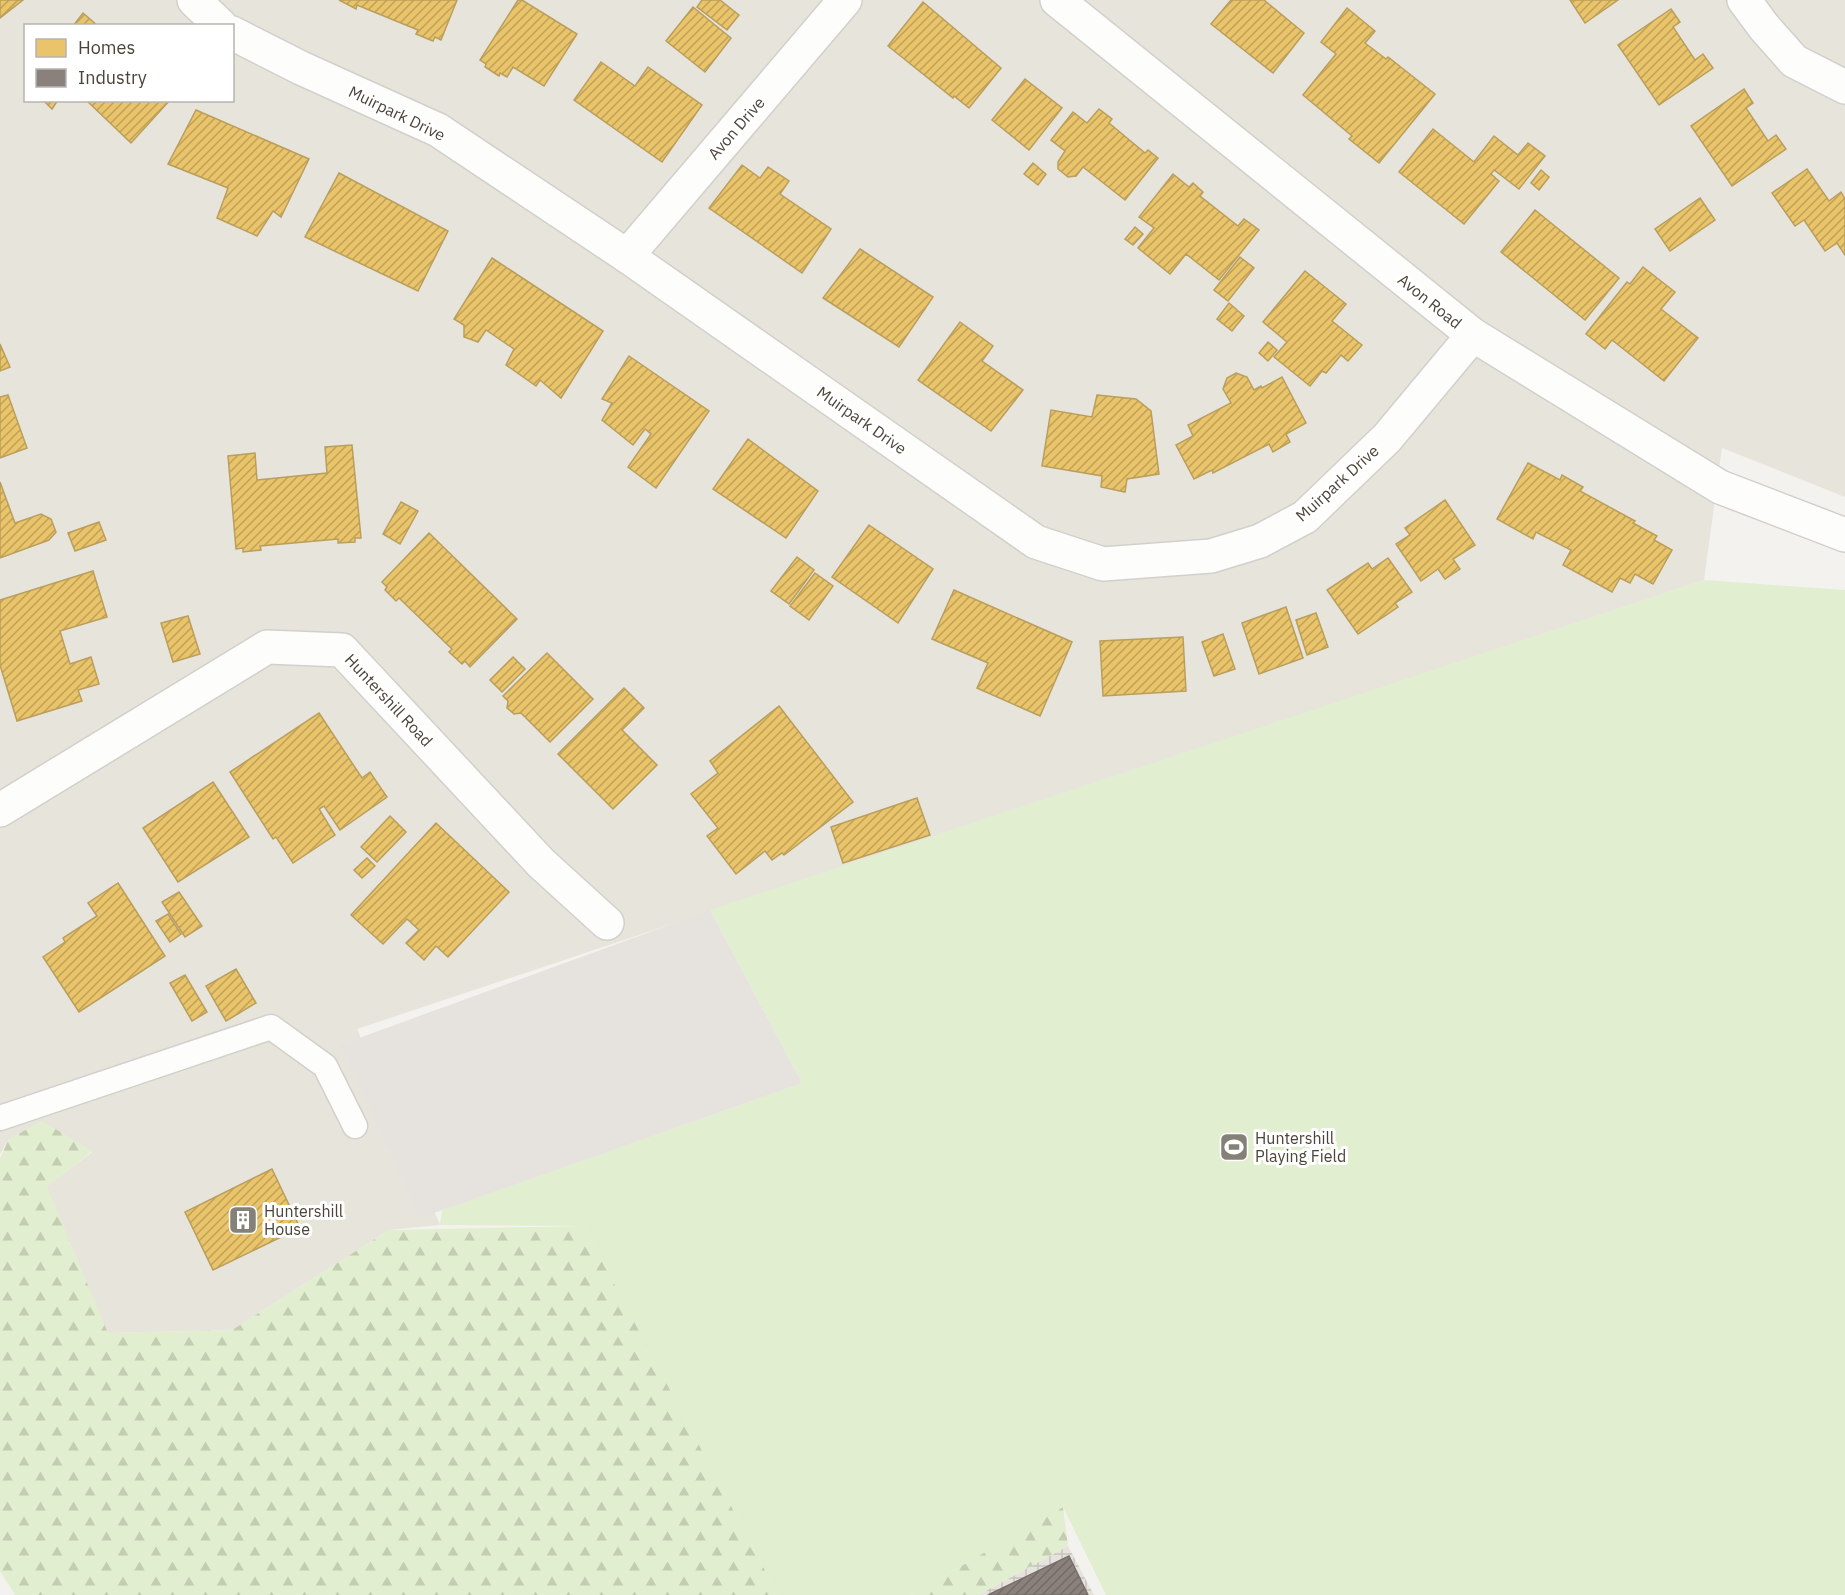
<svg xmlns="http://www.w3.org/2000/svg" width="1845" height="1595" font-family="'IBM Plex Sans',sans-serif">
	<style>
		.residential { fill: #e7e4dc; fill-rule: evenodd }
		.industrial { fill: url(#industrial-grid) }
		.forest { fill: url(#forest-firs) }
		.pitch { fill: #e1eecf }
		.parking { fill: #e6e3df }
		.homes { fill: url(#homes-hatch); stroke: #ba9e5b; stroke-width: 1.5 }
		.industry { fill: url(#industry-hatch); stroke: #776f68; stroke-width: 1.5 }
		.lines { fill: none; stroke-linecap: round; stroke-linejoin: round }
		.lane-casing { stroke: #d2d0cb; stroke-width: 27 }
		.street-casing { stroke: #d2d0cb; stroke-width: 36 }
		.lane { stroke: #fdfdfc; stroke-width: 24 }
		.street { stroke: #fdfdfc; stroke-width: 33 }
		.labels { text-anchor: middle; dominant-baseline: central; stroke-width: 6; stroke-linejoin: round; paint-order: stroke }
		.street-label { font-size: 16px; fill: #4b4439; stroke: #fff }
		.poi-label { font-size: 16px; fill: #4b4439; stroke: #fff; text-anchor: start }
	</style>
	<defs>
		<pattern id="industrial-grid" width="8" height="8" patternUnits="userSpaceOnUse" patternTransform="scale(1.5)"><rect width="8" height="8" fill="#e6e2de"/><path d="M0 4h8M4 0v8" fill="none" stroke="#c7c3bf"/></pattern>
		<pattern id="forest-firs" width="22" height="20" patternUnits="userSpaceOnUse" patternTransform="scale(1.5)"><rect width="22" height="20" fill="#e1eecf"/><path d="M5 1l3.5 6h-7zM16 11l3.5 6h-7z" fill="#c3cdb2"/></pattern>
		<pattern id="homes-hatch" width="6" height="6" patternUnits="userSpaceOnUse" patternTransform="scale(1.5)"><rect width="6" height="6" fill="#e9c46a"/><path d="M-1 1l2-2M0 6l6-6M5 7l2-2" fill="none" stroke="#bfa158"/></pattern>
		<pattern id="industry-hatch" width="6" height="6" patternUnits="userSpaceOnUse" patternTransform="scale(1.5)"><rect width="6" height="6" fill="#8a817c"/><path d="M-1 1l2-2M0 6l6-6M5 7l2-2" fill="none" stroke="#736b67"/></pattern>
	</defs>
	<rect width="100%" height="100%" fill="#f4f2ee"/>
	<path class="residential" d="M 0,0 L 1845,0 L 1845,497 L 1722,448 L 1704,580 L 357,1029 L 440,1225 L 389,1230 L 232,1330 L 107,1333 L 46,1187 L 92,1152 L 9,1139 L 0,1154 ZM 26,26 L 232,26 L 232,100 L 26,100 Z"/>
	<path class="industrial" d="M 1068,1546 L 1094,1595 L 978,1595 Z"/>
	<g class="forest">
		<path d="M 42,1121 L 92,1151 L 47,1187 L 108,1333 L 232,1330 L 389,1230 L 584,1226 L 778,1595 L 15,1595 L 0,1571 L 0,1158 L 9,1139 Z"/>
		<path d="M 1063,1507 L 1068,1546 L 978,1595 L 911,1595 Z"/>
	</g>
	<path class="pitch" d="M 1704,580 L 1845,590 L 1845,1595 L 1106,1595 L 1063,1507 L 911,1595 L 778,1595 L 584,1226 L 440,1225 L 442,1210 L 802,1083 L 710,910 Z"/>
	<path class="parking" d="M 710,910 L 802,1083 L 420,1218 L 340,1045 Z"/>
	<g class="homes">
		<path d="M 0,0 L 23,0 L 0,18 Z"/>
		<path d="M 339,0 L 457,0 L 441,40 L 435,37 L 433,41 L 416,34 L 418,30 L 357,5 L 356,9 Z"/>
		<path d="M 518,0 L 522,0 L 577,34 L 544,86 L 513,67 L 507,77 L 500,73 L 499,76 L 485,67 L 486,64 L 480,60 Z"/>
		<path d="M 702,0 L 720,0 L 739,15 L 727,30 L 697,7 Z"/>
		<path d="M 1231,0 L 1264,0 L 1304,33 L 1273,73 L 1211,24 Z"/>
		<path d="M 1570,0 L 1618,0 L 1585,23 Z"/>
		<path d="M 923,2 L 1001,68 L 969,108 L 954,96 L 953,98 L 888,46 Z"/>
		<path d="M 693,7 L 731,38 L 705,72 L 666,41 Z"/>
		<path d="M 1347,8 L 1375,31 L 1365,43 L 1386,59 L 1388,57 L 1435,94 L 1379,163 L 1349,139 L 1352,136 L 1303,95 L 1336,54 L 1321,42 Z"/>
		<path d="M 1671,9 L 1680,22 L 1673,27 L 1695,60 L 1703,54 L 1713,68 L 1659,105 L 1618,45 Z"/>
		<path d="M 83,13 L 98,26 L 73,26 Z"/>
		<path d="M 601,62 L 635,86 L 648,67 L 702,105 L 662,162 L 574,100 Z"/>
		<path d="M 1025,79 L 1062,108 L 1029,150 L 992,120 Z"/>
		<path d="M 1744,89 L 1753,103 L 1746,108 L 1768,141 L 1776,135 L 1786,149 L 1732,186 L 1691,126 Z"/>
		<path d="M 43,100 L 58,100 L 52,109 Z"/>
		<path d="M 86,100 L 170,100 L 131,143 Z"/>
		<path d="M 1099,109 L 1112,119 L 1109,123 L 1145,153 L 1148,150 L 1158,158 L 1125,200 L 1083,167 L 1076,176 L 1068,177 L 1058,169 L 1058,162 L 1065,151 L 1051,140 L 1073,112 L 1087,123 Z"/>
		<path d="M 196,110 L 309,159 L 281,217 L 273,211 L 257,236 L 217,218 L 228,188 L 168,164 Z"/>
		<path d="M 1433,129 L 1474,162 L 1494,136 L 1518,155 L 1528,143 L 1545,156 L 1519,189 L 1494,170 L 1491,174 L 1499,181 L 1464,224 L 1399,172 Z"/>
		<path d="M 1033,163 L 1046,174 L 1038,185 L 1024,174 Z"/>
		<path d="M 742,165 L 760,178 L 768,167 L 789,181 L 780,194 L 831,229 L 802,273 L 709,208 Z"/>
		<path d="M 1807,169 L 1829,201 L 1841,192 L 1845,199 L 1845,255 L 1837,243 L 1825,251 L 1804,220 L 1795,226 L 1772,193 Z"/>
		<path d="M 1541,170 L 1549,177 L 1539,190 L 1531,183 Z"/>
		<path d="M 339,173 L 448,231 L 418,291 L 305,237 Z"/>
		<path d="M 1173,174 L 1189,187 L 1193,183 L 1203,192 L 1200,196 L 1238,226 L 1244,219 L 1259,230 L 1219,280 L 1186,254 L 1170,274 L 1138,248 L 1154,228 L 1139,217 Z"/>
		<path d="M 1700,198 L 1715,220 L 1670,251 L 1655,229 Z"/>
		<path d="M 1535,210 L 1619,278 L 1585,320 L 1501,252 Z"/>
		<path d="M 1135,227 L 1143,234 L 1133,245 L 1125,239 Z"/>
		<path d="M 860,249 L 933,297 L 899,347 L 823,298 Z"/>
		<path d="M 1240,257 L 1254,268 L 1228,301 L 1214,290 Z"/>
		<path d="M 492,258 L 603,331 L 561,398 L 540,380 L 536,386 L 506,365 L 514,349 L 486,330 L 478,342 L 464,337 L 464,325 L 454,319 Z"/>
		<path d="M 1643,267 L 1675,292 L 1661,309 L 1698,338 L 1664,381 L 1612,340 L 1605,349 L 1586,334 L 1627,282 L 1630,284 Z"/>
		<path d="M 1305,271 L 1346,304 L 1332,321 L 1362,345 L 1348,361 L 1341,355 L 1326,373 L 1322,371 L 1310,386 L 1274,357 L 1287,342 L 1263,322 Z"/>
		<path d="M 1229,303 L 1244,316 L 1232,331 L 1217,319 Z"/>
		<path d="M 960,322 L 993,346 L 982,361 L 1023,390 L 991,431 L 918,380 Z"/>
		<path d="M 1268,342 L 1277,350 L 1268,361 L 1259,353 Z"/>
		<path d="M 0,344 L 10,367 L 0,371 Z"/>
		<path d="M 629,356 L 709,411 L 656,488 L 628,467 L 651,434 L 645,429 L 633,445 L 602,420 L 612,403 L 602,399 Z"/>
		<path d="M 1236,373 L 1247,377 L 1254,390 L 1261,386 L 1262,388 L 1282,377 L 1306,423 L 1286,434 L 1290,442 L 1273,452 L 1269,444 L 1213,473 L 1212,470 L 1194,479 L 1176,445 L 1193,436 L 1188,425 L 1231,403 L 1223,389 L 1227,378 Z"/>
		<path d="M 8,395 L 27,448 L 0,458 L 0,397 Z"/>
		<path d="M 1097,395 L 1136,399 L 1151,411 L 1159,474 L 1127,479 L 1125,492 L 1101,487 L 1102,476 L 1042,466 L 1051,410 L 1092,417 Z"/>
		<path d="M 748,439 L 818,491 L 786,538 L 713,489 Z"/>
		<path d="M 352,445 L 361,538 L 355,538 L 355,542 L 338,543 L 338,539 L 260,546 L 261,550 L 243,552 L 243,548 L 236,549 L 228,456 L 255,453 L 257,480 L 327,473 L 325,447 Z"/>
		<path d="M 1528,463 L 1560,480 L 1562,475 L 1583,487 L 1580,491 L 1635,521 L 1633,523 L 1657,536 L 1654,540 L 1672,550 L 1653,584 L 1635,574 L 1630,583 L 1620,578 L 1612,592 L 1563,565 L 1571,550 L 1536,532 L 1533,539 L 1497,519 Z"/>
		<path d="M 0,482 L 15,523 L 41,514 L 51,519 L 56,532 L 49,540 L 0,558 Z"/>
		<path d="M 1445,500 L 1475,545 L 1453,559 L 1460,569 L 1445,579 L 1438,569 L 1421,581 L 1396,544 L 1410,535 L 1405,528 Z"/>
		<path d="M 401,502 L 418,511 L 400,544 L 383,534 Z"/>
		<path d="M 99,522 L 106,540 L 75,551 L 68,533 Z"/>
		<path d="M 869,525 L 933,569 L 898,623 L 832,577 Z"/>
		<path d="M 429,533 L 517,619 L 470,667 L 465,661 L 462,664 L 449,652 L 452,649 L 399,598 L 396,601 L 385,590 L 387,587 L 382,582 Z"/>
		<path d="M 797,557 L 814,570 L 789,604 L 771,591 Z"/>
		<path d="M 1388,558 L 1412,592 L 1395,603 L 1398,607 L 1358,634 L 1327,590 L 1368,563 L 1372,569 Z"/>
		<path d="M 93,571 L 107,617 L 60,631 L 70,664 L 91,657 L 99,684 L 78,690 L 82,701 L 17,721 L 0,665 L 0,600 Z"/>
		<path d="M 815,573 L 833,586 L 809,620 L 790,606 Z"/>
		<path d="M 954,590 L 1072,642 L 1040,716 L 977,688 L 988,663 L 932,639 Z"/>
		<path d="M 1286,607 L 1303,658 L 1259,674 L 1242,623 Z"/>
		<path d="M 1316,613 L 1328,647 L 1307,655 L 1296,620 Z"/>
		<path d="M 188,616 L 200,654 L 173,662 L 161,623 Z"/>
		<path d="M 1223,634 L 1235,669 L 1214,676 L 1202,642 Z"/>
		<path d="M 1183,637 L 1186,691 L 1103,696 L 1100,641 Z"/>
		<path d="M 547,653 L 593,699 L 550,742 L 521,713 L 514,714 L 507,708 L 508,701 L 503,696 Z"/>
		<path d="M 513,657 L 525,669 L 502,692 L 490,680 Z"/>
		<path d="M 624,688 L 644,708 L 622,730 L 657,765 L 613,809 L 558,754 Z"/>
		<path d="M 779,706 L 853,802 L 784,855 L 782,853 L 772,860 L 765,851 L 736,874 L 707,836 L 718,828 L 691,794 L 718,773 L 710,761 Z"/>
		<path d="M 319,713 L 362,778 L 370,772 L 387,797 L 340,830 L 324,806 L 319,809 L 335,835 L 293,863 L 276,837 L 273,839 L 230,772 Z"/>
		<path d="M 213,782 L 249,837 L 178,882 L 143,828 Z"/>
		<path d="M 917,798 L 930,835 L 843,863 L 831,827 Z"/>
		<path d="M 390,816 L 406,832 L 377,862 L 361,847 Z"/>
		<path d="M 436,823 L 509,892 L 448,957 L 436,946 L 424,960 L 406,943 L 419,930 L 407,919 L 383,944 L 351,915 Z"/>
		<path d="M 367,858 L 375,866 L 362,878 L 354,870 Z"/>
		<path d="M 118,883 L 165,956 L 79,1012 L 43,957 L 65,942 L 63,938 L 97,916 L 88,903 Z"/>
		<path d="M 179,892 L 202,926 L 185,937 L 162,902 Z"/>
		<path d="M 168,914 L 181,934 L 170,942 L 156,921 Z"/>
		<path d="M 236,969 L 256,1003 L 226,1021 L 206,986 Z"/>
		<path d="M 185,975 L 207,1012 L 192,1021 L 170,983 Z"/>
		<path d="M 272,1169 L 300,1228 L 213,1270 L 185,1212 Z"/>
	</g>
	<path class="industry" d="M 1069,1556 L 1088,1595 L 988,1595 Z"/>
	<g class="lines">
		<g class="lane-casing">
			<path id="lane" d="M 0,1118 L 271,1027 L 325,1066 L 355,1126"/>
		</g>
		<g class="street-casing">
			<g id="street">
				<path d="M 194,0 L 221,26"/>
				<path d="M 1057,0 L 1473,335 L 1720,487 L 1845,535"/>
				<path d="M 1744,0 L 1764,27 L 1794,61 L 1845,87"/>
				<path d="M 232,33 L 301,68 L 438,130 L 627,256 L 1036,542 L 1103,564 L 1211,556 L 1260,541 L 1305,517 L 1387,438 L 1473,335"/>
				<path d="M 627,256 L 845,0"/>
				<path d="M 0,810 L 267,647 L 342,650 L 541,863 L 607,923"/>
			</g>
		</g>
		<use href="#lane" class="lane"/>
		<use href="#street" class="street"/>
	</g>
	<defs>
		<g id="stadium-square" transform="scale(1.5)"><rect x="-9" y="-9" width="18" height="18" rx="4" fill="#868178" stroke="#fff"/><path d="M0-5a6.5 5 0 1 0 0 10a6.5 5 0 1 0 0-10ZM-3.5-1.8h7v3.6h-7Z" fill="#fff"/></g>
		<g id="building-square" transform="scale(1.5)"><rect x="-9" y="-9" width="18" height="18" rx="4" fill="#868178" stroke="#fff"/><path d="M-4-6H4V6H1V3H-1V6H-4ZM-2.5-4.3h1.7v1.8h-1.7ZM.8-4.3h1.7v1.8H.8ZM-2.5-1h1.7V.8h-1.7ZM.8-1h1.7V.8H.8Z" fill="#fff"/></g>
	</defs>
	<g fill-rule="evenodd">
		<use href="#stadium-square" x="1234" y="1147"/>
		<use href="#building-square" x="243" y="1220"/>
	</g>
	<g class="labels">
		<g class="street-label">
			<text transform="translate(397 113) rotate(26)">Muirpark Drive</text>
			<text transform="translate(736 128) rotate(-49)">Avon Drive</text>
			<text transform="translate(1430 301) rotate(39)">Avon Road</text>
			<text transform="translate(862 420) rotate(35)">Muirpark Drive</text>
			<text transform="translate(1337 483) rotate(-42)">Muirpark Drive</text>
			<text transform="translate(389 700) rotate(47)">Huntershill Road</text>
		</g>
		<g class="poi-label">
			<text x="1255" y="1138">Huntershill<tspan x="1255" dy="18">Playing Field</tspan></text>
			<text x="264" y="1211">Huntershill<tspan x="264" dy="18">House</tspan></text>
		</g>
	</g>
	<rect x="24" y="24" width="210" height="78" fill="#ffffff" stroke="#b7b4b0" stroke-width="1.5"/>
	<rect x="36" y="39" width="30" height="18" fill="#e9c46a" stroke="#b7b4b0" stroke-width="1.5"/>
	<text x="78" y="54" font-size="18" fill="#4b4439">Homes</text>
	<rect x="36" y="69" width="30" height="18" fill="#8a817c" stroke="#b7b4b0" stroke-width="1.5"/>
	<text x="78" y="84" font-size="18" fill="#4b4439">Industry</text>
</svg>
